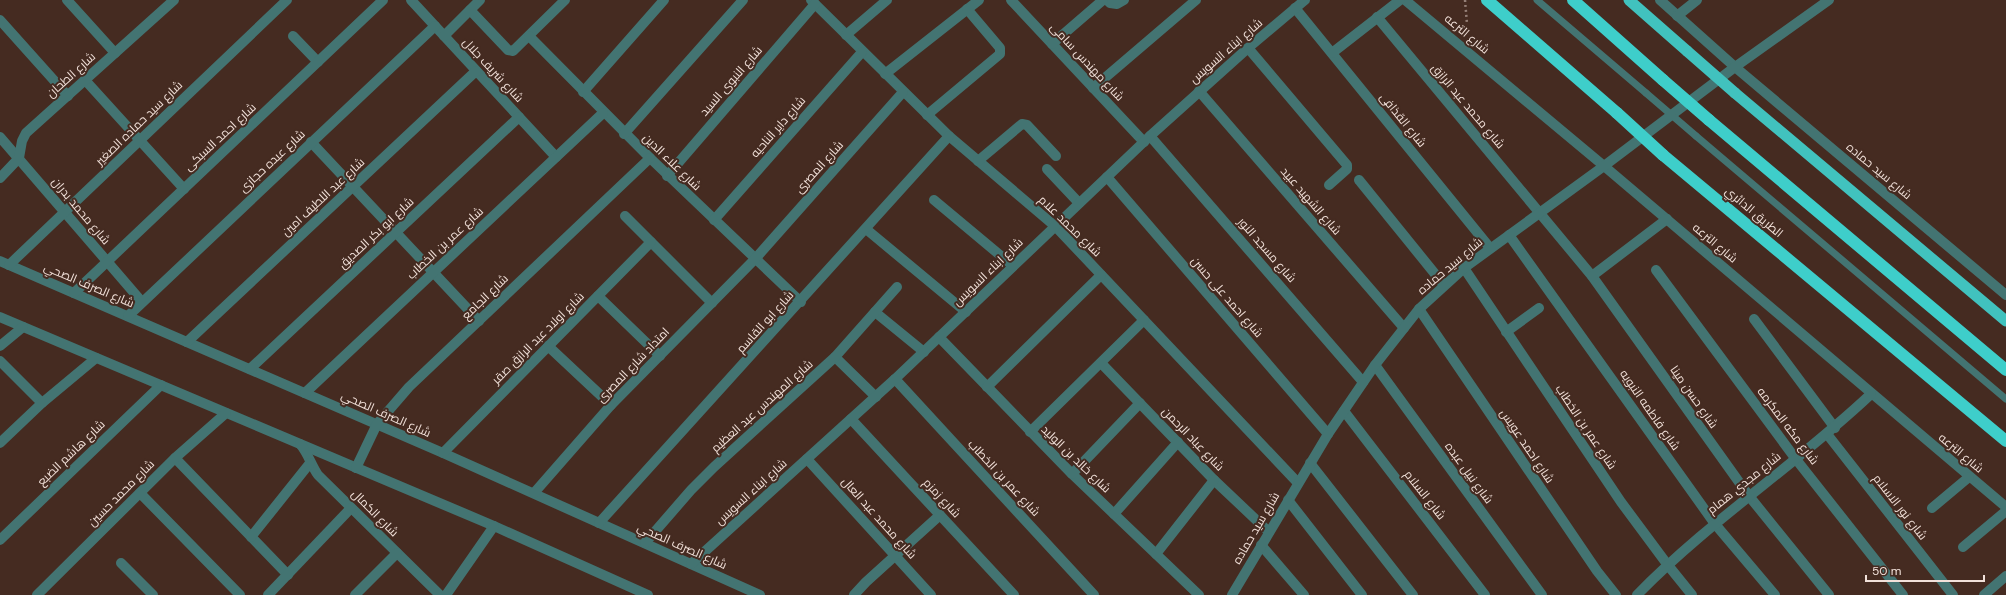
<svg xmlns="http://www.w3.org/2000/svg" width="2006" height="595" font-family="'DM Sans',Cairo,sans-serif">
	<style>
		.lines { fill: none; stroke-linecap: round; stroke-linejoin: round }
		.path { stroke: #957f77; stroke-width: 2.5; stroke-dasharray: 2 3; stroke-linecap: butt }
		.service { stroke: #437472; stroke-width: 7 }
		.minor { stroke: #437472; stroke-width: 10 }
		.trunk { stroke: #41c2be; stroke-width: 11 }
		.motorway { stroke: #3ececa; stroke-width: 12 }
		.service-bridge { stroke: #437472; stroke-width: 7 }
		.trunk-bridge { stroke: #41c2be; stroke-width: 11 }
		.motorway-bridge { stroke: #3ececa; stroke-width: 12 }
		.labels { text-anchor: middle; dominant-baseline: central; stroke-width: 4; stroke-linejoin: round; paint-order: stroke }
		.street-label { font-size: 12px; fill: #f2e1da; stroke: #452b21 }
	</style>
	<rect width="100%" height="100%" fill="#452b21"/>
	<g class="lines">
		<path class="path" d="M 1465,0 L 1467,24"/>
		<g class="service">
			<path d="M 1537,0 L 1646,93"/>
			<path d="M 1696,136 L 2006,399"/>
		</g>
		<g class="minor">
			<path d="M 67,0 L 115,53"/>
			<path d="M 411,0 L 556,157"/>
			<path d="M 811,0 L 949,136 L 1056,227 L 1298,483"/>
			<path d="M 1011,0 L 1144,142"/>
			<path d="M 1107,0 L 1110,3 L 1117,4 L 1124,0"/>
			<path d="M 1405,0 L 1604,166 L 2006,507"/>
			<path d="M 1660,0 L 1735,67 L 2006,295"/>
			<path d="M 1295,8 L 1490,248"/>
			<path d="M 470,10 L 508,50 L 513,51 L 565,0"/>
			<path d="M 1677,16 L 1697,0"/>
			<path d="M 1377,17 L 1592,276 L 1749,496 L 1829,595"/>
			<path d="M 0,20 L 68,96"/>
			<path d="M 846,35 L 887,0"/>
			<path d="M 293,36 L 318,62"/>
			<path d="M 444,36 L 480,0"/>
			<path d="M 529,36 L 650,158 L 801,302"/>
			<path d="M 1052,44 L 1103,0"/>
			<path d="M 1248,48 L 1347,165 L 1347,169 L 1329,185"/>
			<path d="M 1332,53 L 1400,0"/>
			<path d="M 885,74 L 979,0"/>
			<path d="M 85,80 L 184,189"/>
			<path d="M 1093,88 L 1196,0"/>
			<path d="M 1199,91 L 1404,328"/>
			<path d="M 583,92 L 664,0"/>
			<path d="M 927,115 L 1000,54 L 1000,48 L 967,9"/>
			<path d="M 624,134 L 743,0"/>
			<path d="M 1150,136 L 1363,382"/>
			<path d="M 0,137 L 142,302"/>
			<path d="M 311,142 L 479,321"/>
			<path d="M 978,161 L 1022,124 L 1027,125 L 1056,156"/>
			<path d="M 1047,169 L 1079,203"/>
			<path d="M 667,176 L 815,4"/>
			<path d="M 1107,177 L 1328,434"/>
			<path d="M 0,178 L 19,158 L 22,141 L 26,133 L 174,0"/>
			<path d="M 1359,180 L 1444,285"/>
			<path d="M 934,200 L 1013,266"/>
			<path d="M 625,216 L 712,303"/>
			<path d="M 714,220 L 862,52"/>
			<path d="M 866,229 L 966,312"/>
			<path d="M 1509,235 L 1715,524 L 1775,595"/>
			<path d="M 0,261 L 443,453 L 760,595"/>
			<path d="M 9,265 L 287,0"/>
			<path d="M 1464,268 L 1621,502 L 1667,564 L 1692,595"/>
			<path d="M 1656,270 L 1795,458 L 1903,595"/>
			<path d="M 1592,276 L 1667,219"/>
			<path d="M 74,293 L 383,0"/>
			<path d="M 598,296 L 660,356"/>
			<path d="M 1419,309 L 1597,571 L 1616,595"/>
			<path d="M 875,312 L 924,352"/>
			<path d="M 128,316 L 435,26"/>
			<path d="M 0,317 L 494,526 L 648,595"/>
			<path d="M 1754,319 L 1835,428"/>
			<path d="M 1506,332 L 1539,308"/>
			<path d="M 939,337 L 1072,474 L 1199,595"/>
			<path d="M 187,342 L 476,71"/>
			<path d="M 0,346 L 23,327"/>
			<path d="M 548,346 L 611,405"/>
			<path d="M 835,357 L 876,397"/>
			<path d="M 0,361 L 42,403"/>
			<path d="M 1101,363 L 1214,480 L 1269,532"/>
			<path d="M 1375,365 L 1542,595"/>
			<path d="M 250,369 L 519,117"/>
			<path d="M 895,379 L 1094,595"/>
			<path d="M 987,387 L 1101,275"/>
			<path d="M 305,393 L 603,113"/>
			<path d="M 1344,411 L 1485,595"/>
			<path d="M 851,419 L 1014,595"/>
			<path d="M 1030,432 L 1144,320"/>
			<path d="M 1827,434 L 1953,595"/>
			<path d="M 0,443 L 42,403 L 96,358"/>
			<path d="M 300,444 C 308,453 311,465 318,475 L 440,595"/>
			<path d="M 443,453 L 651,242"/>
			<path d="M 175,458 L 288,575"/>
			<path d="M 807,459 L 931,595"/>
			<path d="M 1310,463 L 1413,595"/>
			<path d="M 356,468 L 377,424 L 409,387 L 650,158"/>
			<path d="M 1072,474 L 1140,403"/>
			<path d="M 140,493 L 240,595"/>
			<path d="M 534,493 L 611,405 L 755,259 L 903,92"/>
			<path d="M 1288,500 L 1362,595"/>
			<path d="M 1932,508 L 1969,477"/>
			<path d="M 1114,514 L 1178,442"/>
			<path d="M 599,523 L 949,136"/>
			<path d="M 251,537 L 310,463"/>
			<path d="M 0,540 L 161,385"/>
			<path d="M 645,543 L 691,490 L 714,467 L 835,357 L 897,287"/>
			<path d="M 1261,545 L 1304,595"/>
			<path d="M 1963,547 L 2006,511"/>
			<path d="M 1156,554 L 1214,480"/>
			<path d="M 121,563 L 153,595"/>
			<path d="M 691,564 L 895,379 L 1150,136 L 1248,48 L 1305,0"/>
			<path d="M 37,595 L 175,458 L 226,413"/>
			<path d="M 268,595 L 351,508"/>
			<path d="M 355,595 L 397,553"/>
			<path d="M 446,595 L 494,526"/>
			<path d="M 854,595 L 866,582 L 940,515"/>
			<path d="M 1232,595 L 1328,434 L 1375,365 L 1419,309 L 1464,268 L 1604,166 L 1735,67 L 1829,0"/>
			<path d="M 1637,595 C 1709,521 1796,465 1871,394"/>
			<path d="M 1984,595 L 2006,576"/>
		</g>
		<g class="trunk">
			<path d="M 1629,0 L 1687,51"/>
			<path d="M 1735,93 L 2006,321"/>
		</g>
		<g class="motorway">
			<path d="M 1487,0 L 1617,113"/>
			<path d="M 1573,0 L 1663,80"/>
			<path d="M 1709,120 L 2006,370"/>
			<path d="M 1663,155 L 2006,441"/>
		</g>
		<path class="service-bridge" d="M 1646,93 L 1696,136"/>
		<path class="trunk-bridge" d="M 1687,51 L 1735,93"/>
		<g class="motorway-bridge">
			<path d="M 1663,80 L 1709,120"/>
			<path d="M 1617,113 L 1663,155"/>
		</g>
	</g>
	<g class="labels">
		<g class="street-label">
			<text transform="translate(1467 34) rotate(40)">شارع الترعه</text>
			<text transform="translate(1226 51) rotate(-41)">شارع ابناء السويس</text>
			<text transform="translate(1087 62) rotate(47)">شارع مهندس سامى</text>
			<text transform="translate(493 70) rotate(47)">شارع شريف جلال</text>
			<text transform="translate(71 75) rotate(-42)">شارع الطحان</text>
			<text transform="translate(731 81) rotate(-49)">شارع النبوى السيد</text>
			<text transform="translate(1468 106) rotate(50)">شارع محمد عبد الرازق</text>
			<text transform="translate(1403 120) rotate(51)">شارع القذافى</text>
			<text transform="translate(139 123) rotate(-44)">شارع سيد حماده الصغير</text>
			<text transform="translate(778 127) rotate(-49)">شارع داير الناحيه</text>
			<text transform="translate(220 137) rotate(-43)">شارع احمد السبكى</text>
			<text transform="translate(272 161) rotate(-43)">شارع عبده حجازى</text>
			<text transform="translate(672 162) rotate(44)">شارع علاء الدين</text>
			<text transform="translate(819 167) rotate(-48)">شارع المصرى</text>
			<text transform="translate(1879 171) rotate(40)">شارع سيد حماده</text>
			<text transform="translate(323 197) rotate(-43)">شارع عبد اللطيف امين</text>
			<text transform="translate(1311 201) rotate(49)">شارع الشهيد عبيد</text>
			<text transform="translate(81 211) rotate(50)">شارع محمد بدران</text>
			<text transform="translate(1754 212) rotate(40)">الطريق الدائري</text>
			<text transform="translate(1070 226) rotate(44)">شارع محمد علام</text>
			<text transform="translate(376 233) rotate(-43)">شارع ابو بكر الصديق</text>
			<text transform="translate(445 243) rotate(-43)">شارع عمر بن الخطاب</text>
			<text transform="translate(1715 243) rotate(40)">شارع الترعه</text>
			<text transform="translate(1267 250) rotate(49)">شارع مسجد النور</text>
			<text transform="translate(1450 266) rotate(-40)">شارع سيد حماده</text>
			<text transform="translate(988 272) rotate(-44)">شارع ابناء السويس</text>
			<text transform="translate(89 285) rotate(23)">شارع الصرف الصحي</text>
			<text transform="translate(485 297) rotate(-44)">شارع الجامع</text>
			<text transform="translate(1227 297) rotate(49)">شارع احمد على حسن</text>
			<text transform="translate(765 322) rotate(-48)">شارع ابو القاسم</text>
			<text transform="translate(538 338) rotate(-45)">شارع اولاد عبد الرازق صقر</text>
			<text transform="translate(633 365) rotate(-46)">امتداد شارع المصرى</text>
			<text transform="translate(1694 397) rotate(55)">شارع حسن مينا</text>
			<text transform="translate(762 406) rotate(-42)">شارع المهندس عبد العظيم</text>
			<text transform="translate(1650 410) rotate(55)">شارع فاطمه النبويه</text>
			<text transform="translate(386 414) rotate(24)">شارع الصرف الصحي</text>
			<text transform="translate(1788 426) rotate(53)">شارع مكه المكرمه</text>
			<text transform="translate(1586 427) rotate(56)">شارع عمر بن الخطاب</text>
			<text transform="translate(1193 439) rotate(46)">شارع عباد الرحمن</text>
			<text transform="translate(1527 446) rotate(56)">شارع احمد عويس</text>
			<text transform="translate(71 453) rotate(-44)">شارع هاشم الضبع</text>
			<text transform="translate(1961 453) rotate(40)">شارع الترعه</text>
			<text transform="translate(1076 459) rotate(44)">شارع خالد بن الوليد</text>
			<text transform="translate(1469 473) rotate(54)">شارع نبيل عبده</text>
			<text transform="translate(1004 478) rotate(47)">شارع عمر بن الخطاب</text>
			<text transform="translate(1744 483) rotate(-39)">شارع مجدي همام</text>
			<text transform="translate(751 492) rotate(-42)">شارع ابناء السويس</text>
			<text transform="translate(121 493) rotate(-45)">شارع محمد حسين</text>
			<text transform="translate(1425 495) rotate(52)">شارع السلام</text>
			<text transform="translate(942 498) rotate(47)">شارع زمزم</text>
			<text transform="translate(1900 507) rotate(52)">شارع نور الاسلام</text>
			<text transform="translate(375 513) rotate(45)">شارع الكمال</text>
			<text transform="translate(879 518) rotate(48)">شارع محمد عبد العال</text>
			<text transform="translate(1256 528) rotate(-60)">شارع سيد حماده</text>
			<text transform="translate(682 546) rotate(24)">شارع الصرف الصحي</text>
		</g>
	</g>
	<path d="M1866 575v6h118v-6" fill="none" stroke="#f2e1da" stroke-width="2"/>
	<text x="1872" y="575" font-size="12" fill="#f2e1da" stroke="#452b21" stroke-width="3" paint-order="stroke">50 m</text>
</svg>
